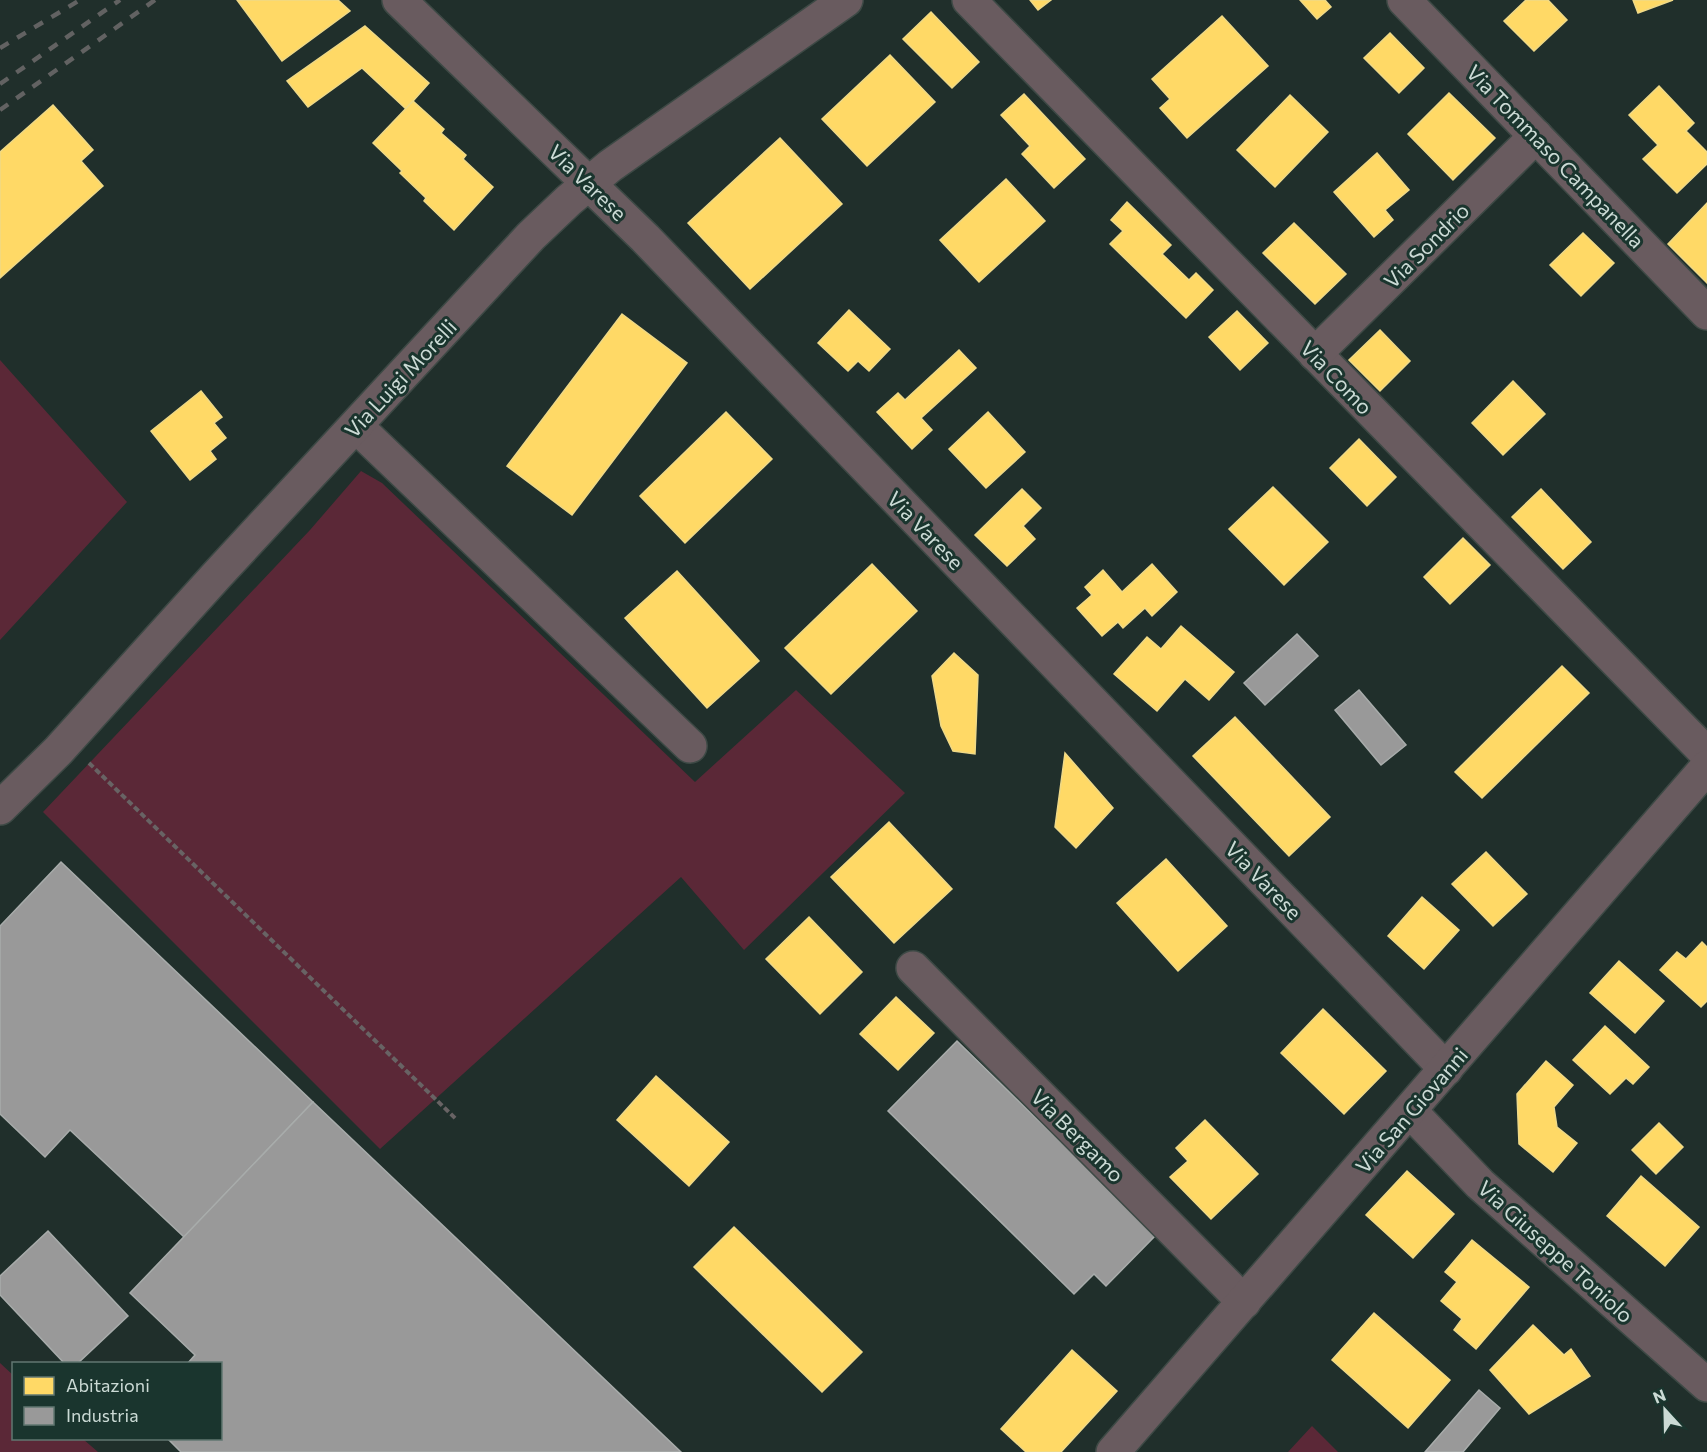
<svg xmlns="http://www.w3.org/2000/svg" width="1707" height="1452" font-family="Commissioner,sans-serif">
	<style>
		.green { fill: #5b2837 }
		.homes { fill: #ffd966; stroke: #efd987; stroke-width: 1.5 }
		.industry { fill: #999; stroke: #a8acab; stroke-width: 1.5 }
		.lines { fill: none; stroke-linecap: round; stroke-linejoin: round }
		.minor-casing { stroke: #3d4945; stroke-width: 36 }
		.path { stroke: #686364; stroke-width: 4; stroke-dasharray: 6 3; stroke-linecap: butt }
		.minor { stroke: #695b5f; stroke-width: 33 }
		.rail { stroke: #626262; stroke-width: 4.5; stroke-dasharray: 10 10; stroke-linecap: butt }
		.labels { text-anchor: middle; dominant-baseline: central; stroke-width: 6; stroke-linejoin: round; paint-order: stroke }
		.street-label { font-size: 21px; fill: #cbdad5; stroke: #1a352e }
	</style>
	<rect width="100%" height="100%" fill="#202f2b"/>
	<g class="green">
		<path d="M 0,360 L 127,502 L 0,640 Z"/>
		<path d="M 361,471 L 382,483 L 695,782 L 796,690 L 905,793 L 744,950 L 681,877 L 380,1149 L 43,812 L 310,530 Z"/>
		<path d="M 0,1363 L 13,1375 L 14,1438 L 83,1439 L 98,1452 L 0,1452 Z"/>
		<path d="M 1312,1426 L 1338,1452 L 1288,1452 Z"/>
	</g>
	<g class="homes">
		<path d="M 237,0 L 338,0 L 350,11 L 282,61 Z"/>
		<path d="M 1030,0 L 1051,0 L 1038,10 Z"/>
		<path d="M 1300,0 L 1325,0 L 1331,7 L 1317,19 Z"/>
		<path d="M 1526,0 L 1548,0 L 1567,20 L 1534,51 L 1504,21 Z"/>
		<path d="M 1633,0 L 1673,0 L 1638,13 Z"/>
		<path d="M 931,12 L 979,62 L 952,88 L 903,39 Z"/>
		<path d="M 1222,16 L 1268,66 L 1187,138 L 1160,108 L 1170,99 L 1152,79 Z"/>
		<path d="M 365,26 L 429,83 L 406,109 L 362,68 L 308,107 L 287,81 Z"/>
		<path d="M 1390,33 L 1424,68 L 1399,93 L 1364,58 Z"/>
		<path d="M 890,55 L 935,102 L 867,166 L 822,119 Z"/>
		<path d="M 1659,86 L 1694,123 L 1686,131 L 1707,152 L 1707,164 L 1677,193 L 1643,159 L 1658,145 L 1629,115 Z"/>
		<path d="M 1449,93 L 1495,138 L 1453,180 L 1408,134 Z"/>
		<path d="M 1024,94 L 1085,159 L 1054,188 L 1022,154 L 1030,146 L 1001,115 Z"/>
		<path d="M 1290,95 L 1328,132 L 1275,187 L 1237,150 Z"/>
		<path d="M 413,101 L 444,129 L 441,133 L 466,155 L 463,159 L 493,187 L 454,230 L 424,201 L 426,198 L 400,173 L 402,171 L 373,143 Z"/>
		<path d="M 53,105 L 93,150 L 81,161 L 103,186 L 0,278 L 0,152 Z"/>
		<path d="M 780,138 L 842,204 L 750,289 L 688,223 Z"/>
		<path d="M 1377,153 L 1409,190 L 1385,210 L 1393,220 L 1374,237 L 1334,192 Z"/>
		<path d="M 1006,179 L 1045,221 L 979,282 L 940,240 Z"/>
		<path d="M 1127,202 L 1171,245 L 1162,254 L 1189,280 L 1196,273 L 1213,290 L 1186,318 L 1110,244 L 1123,231 L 1111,220 Z"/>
		<path d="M 1707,203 L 1707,283 L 1668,244 Z"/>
		<path d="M 1294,223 L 1346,274 L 1315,304 L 1263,253 Z"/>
		<path d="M 1583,233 L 1614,263 L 1581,296 L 1550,265 Z"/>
		<path d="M 849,310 L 890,349 L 869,371 L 858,361 L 848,371 L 818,343 Z"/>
		<path d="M 1237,311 L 1268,343 L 1240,370 L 1209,337 Z"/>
		<path d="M 622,314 L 687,363 L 572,515 L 507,466 Z"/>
		<path d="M 1380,330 L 1410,361 L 1380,391 L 1349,360 Z"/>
		<path d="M 959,350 L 976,368 L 921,418 L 932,430 L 912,449 L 877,412 L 898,393 L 905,400 Z"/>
		<path d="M 1513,381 L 1545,414 L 1503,455 L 1472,423 Z"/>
		<path d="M 201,391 L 222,417 L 214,423 L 226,438 L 210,451 L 216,459 L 190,480 L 151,431 Z"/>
		<path d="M 726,412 L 772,459 L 685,543 L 640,496 Z"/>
		<path d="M 988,412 L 1025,452 L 986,488 L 949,449 Z"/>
		<path d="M 1359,439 L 1396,477 L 1367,506 L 1330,468 Z"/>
		<path d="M 1273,487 L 1328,542 L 1284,585 L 1229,529 Z"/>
		<path d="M 1022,489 L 1041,508 L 1023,526 L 1035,539 L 1007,566 L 975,535 Z"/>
		<path d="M 1541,489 L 1591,542 L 1563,569 L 1512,517 Z"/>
		<path d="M 1463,538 L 1490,565 L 1450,604 L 1424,577 Z"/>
		<path d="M 872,564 L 917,611 L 831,694 L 785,648 Z"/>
		<path d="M 1152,564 L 1177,592 L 1152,616 L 1145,608 L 1123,628 L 1118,622 L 1102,636 L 1077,608 L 1092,595 L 1085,587 L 1103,570 L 1122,592 Z"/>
		<path d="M 677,571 L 759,661 L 707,708 L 625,618 Z"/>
		<path d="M 1181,626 L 1234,672 L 1209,700 L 1185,679 L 1157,711 L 1114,674 L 1147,637 L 1161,649 Z"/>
		<path d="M 954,653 L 978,675 L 975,754 L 953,751 L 941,726 L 932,676 Z"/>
		<path d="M 1562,666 L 1589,693 L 1482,798 L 1455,772 Z"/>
		<path d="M 1235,717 L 1330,817 L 1289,856 L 1193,756 Z"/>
		<path d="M 1065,753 L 1113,808 L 1076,848 L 1055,827 Z"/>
		<path d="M 889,822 L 952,889 L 894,943 L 831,877 Z"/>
		<path d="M 1486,852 L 1527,894 L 1493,926 L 1452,884 Z"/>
		<path d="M 1166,859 L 1227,926 L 1178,971 L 1117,903 Z"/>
		<path d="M 1422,897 L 1459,930 L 1424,969 L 1388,936 Z"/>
		<path d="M 809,917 L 862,972 L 820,1014 L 766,959 Z"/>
		<path d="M 1702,942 L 1707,947 L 1707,1001 L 1701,1007 L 1660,970 L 1677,952 L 1686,959 Z"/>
		<path d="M 1619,961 L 1664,1001 L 1635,1033 L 1590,993 Z"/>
		<path d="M 896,997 L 934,1033 L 898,1070 L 860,1034 Z"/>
		<path d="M 1323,1009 L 1386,1071 L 1344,1114 L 1281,1053 Z"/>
		<path d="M 1605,1026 L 1649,1067 L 1633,1084 L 1626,1078 L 1610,1094 L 1573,1060 Z"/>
		<path d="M 1546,1061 L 1573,1085 L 1554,1107 L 1557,1127 L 1577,1143 L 1553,1172 L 1519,1144 L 1517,1094 Z"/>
		<path d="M 656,1076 L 729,1142 L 689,1186 L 617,1120 Z"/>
		<path d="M 1205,1120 L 1258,1174 L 1211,1219 L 1170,1177 L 1188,1161 L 1176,1148 Z"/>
		<path d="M 1659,1123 L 1683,1147 L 1656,1174 L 1632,1150 Z"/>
		<path d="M 1407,1171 L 1454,1214 L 1413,1258 L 1366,1215 Z"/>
		<path d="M 1641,1176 L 1699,1227 L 1665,1266 L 1607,1216 Z"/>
		<path d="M 734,1227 L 862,1352 L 822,1392 L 694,1267 Z"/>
		<path d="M 1472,1240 L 1529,1287 L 1476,1349 L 1454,1330 L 1462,1319 L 1441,1301 L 1457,1282 L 1445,1272 Z"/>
		<path d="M 1374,1313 L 1450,1380 L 1408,1428 L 1332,1360 Z"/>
		<path d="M 1533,1325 L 1564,1355 L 1571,1349 L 1590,1376 L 1529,1414 L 1490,1370 Z"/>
		<path d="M 1072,1350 L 1117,1391 L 1061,1452 L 1026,1452 L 1001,1429 Z"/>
	</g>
	<g class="industry">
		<path d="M 1297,634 L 1318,656 L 1265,705 L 1244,683 Z"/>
		<path d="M 1359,690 L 1406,745 L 1381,765 L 1335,710 Z"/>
		<path d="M 61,862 L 313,1102 L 184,1237 L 70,1130 L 45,1157 L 0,1114 L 0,926 Z"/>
		<path d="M 957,1041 L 1156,1235 L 1106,1286 L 1094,1274 L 1074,1294 L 888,1111 Z"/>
		<path d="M 313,1102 L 681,1452 L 181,1452 L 167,1438 L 220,1438 L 220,1364 L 187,1364 L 195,1355 L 130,1293 Z"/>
		<path d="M 48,1231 L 128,1316 L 77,1364 L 65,1364 L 0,1295 L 0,1276 Z"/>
		<path d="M 1479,1390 L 1500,1408 L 1463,1452 L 1425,1452 Z"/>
	</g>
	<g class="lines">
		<g class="minor-casing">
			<g id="minor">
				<path d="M 399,0 L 645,238 L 1446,1069"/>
				<path d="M 969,0 L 1707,754"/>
				<path d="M 1404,0 L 1707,313"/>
				<path d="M 1315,354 L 1536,136"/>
				<path d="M 356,426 L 690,746"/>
				<path d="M 0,808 L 58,751 L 217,575 L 531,236 L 569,200 L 610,166 L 846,0"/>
				<path d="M 913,968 L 1244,1302"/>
				<path d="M 1410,1111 L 1480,1184 L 1707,1385"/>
				<path d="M 1113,1452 L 1707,767"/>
			</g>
		</g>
		<path class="path" d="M 89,763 L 457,1120"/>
		<use href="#minor" class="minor"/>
		<g class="rail">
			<path d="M 0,48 L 80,0"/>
			<path d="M 0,84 L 120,0"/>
			<path d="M 0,110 L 155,0"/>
		</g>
	</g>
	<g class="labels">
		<g class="street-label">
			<text transform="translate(1556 156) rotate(46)">Via Tommaso Campanella</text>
			<text transform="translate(588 182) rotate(44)">Via Varese</text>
			<text transform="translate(1426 245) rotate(-45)">Via Sondrio</text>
			<text transform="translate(1337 377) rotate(46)">Via Como</text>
			<text transform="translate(400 378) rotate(-47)">Via Luigi Morelli</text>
			<text transform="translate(926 530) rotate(46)">Via Varese</text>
			<text transform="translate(1264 880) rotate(46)">Via Varese</text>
			<text transform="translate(1411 1110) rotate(-49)">Via San Giovanni</text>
			<text transform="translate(1078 1135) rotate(45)">Via Bergamo</text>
			<text transform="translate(1556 1251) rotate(42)">Via Giuseppe Toniolo</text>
		</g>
	</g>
	<rect x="12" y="1362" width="210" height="78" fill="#1a352e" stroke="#617771" stroke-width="1.5"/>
	<rect x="24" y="1377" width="30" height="18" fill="#ffd966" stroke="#617771" stroke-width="1.5"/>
	<text x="66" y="1392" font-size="18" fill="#cbdad5">Abitazioni</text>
	<rect x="24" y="1407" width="30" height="18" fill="#999999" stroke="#617771" stroke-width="1.5"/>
	<text x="66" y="1422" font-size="18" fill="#cbdad5">Industria</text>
	<g transform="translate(1665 1410) rotate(338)" stroke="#1a352e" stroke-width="4.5" paint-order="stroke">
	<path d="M0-4.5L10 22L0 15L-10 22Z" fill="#cbdad5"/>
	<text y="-9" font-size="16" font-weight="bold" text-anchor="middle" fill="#cbdad5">N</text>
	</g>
</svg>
